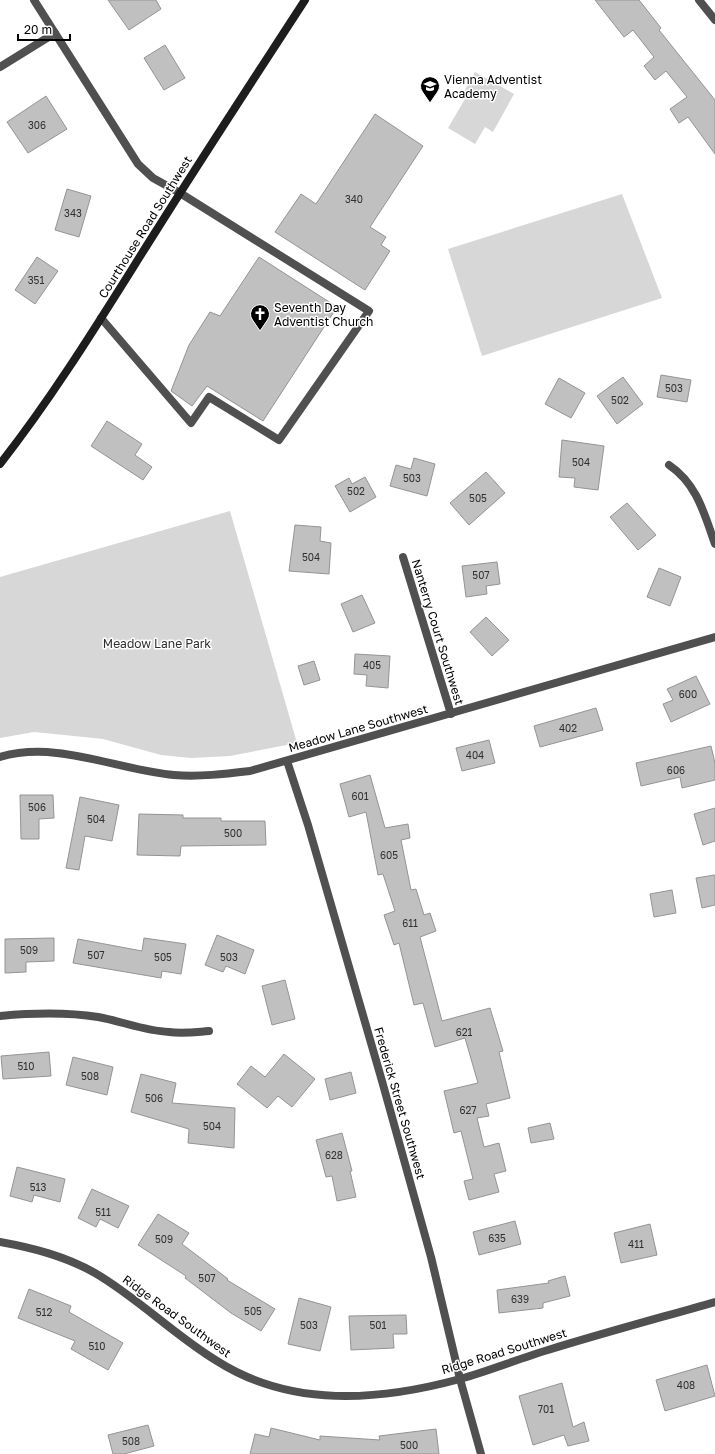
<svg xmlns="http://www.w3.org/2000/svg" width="715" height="1454" font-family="'Golos Text',sans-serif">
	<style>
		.green { fill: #d7d7d7 }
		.building { fill: #c0c0c0; stroke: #949494 }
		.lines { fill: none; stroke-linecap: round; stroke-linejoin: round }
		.lane { stroke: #505050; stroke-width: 8 }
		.street { stroke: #505050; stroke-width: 8 }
		.secondary { stroke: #1d1d1d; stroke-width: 8 }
		.labels { text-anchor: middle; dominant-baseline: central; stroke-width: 3; stroke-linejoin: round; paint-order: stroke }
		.number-label { font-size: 10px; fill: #303030 }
		.poi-label { font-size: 12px; fill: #000; stroke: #fff; text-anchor: start }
		.street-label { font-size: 12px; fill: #000; stroke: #fff }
		.park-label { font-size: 12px; fill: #2e2e2e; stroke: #fff }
	</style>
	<rect width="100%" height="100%" fill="#fff"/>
	<g class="green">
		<path d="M 475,72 L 514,94 L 493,132 L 485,127 L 475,144 L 448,128 L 465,99 L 461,97 Z"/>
		<path d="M 622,194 L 662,298 L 482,356 L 448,249 Z"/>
		<path d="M 230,511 L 297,743 L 230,756 L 191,758 L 161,755 L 103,739 L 74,736 L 34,732 L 0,738 L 0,577 Z"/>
	</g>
	<g class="building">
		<path d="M 108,0 L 156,0 L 161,9 L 129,30 Z"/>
		<path d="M 595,0 L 639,0 L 661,28 L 659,30 L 715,100 L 715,154 L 688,117 L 679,123 L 670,109 L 687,97 L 666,71 L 655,80 L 644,66 L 654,57 L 633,30 L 624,37 Z"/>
		<path d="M 165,45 L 185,78 L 164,90 L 144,58 Z"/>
		<path d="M 46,96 L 67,129 L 28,153 L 7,122 Z"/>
		<path d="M 375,114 L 423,146 L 370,227 L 386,237 L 381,245 L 390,251 L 365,290 L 275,232 L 301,194 L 316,204 Z"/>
		<path d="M 67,189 L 91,196 L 79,237 L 55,230 Z"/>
		<path d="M 37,257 L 58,271 L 35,304 L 15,290 Z"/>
		<path d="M 259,257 L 337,307 L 263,421 L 207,386 L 192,406 L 171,391 L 189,345 L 210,312 L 220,316 Z"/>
		<path d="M 661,375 L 691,380 L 687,402 L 657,397 Z"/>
		<path d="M 623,377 L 643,404 L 617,424 L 597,396 Z"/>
		<path d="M 559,378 L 585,393 L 571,418 L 545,404 Z"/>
		<path d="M 107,421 L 142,444 L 135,455 L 152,467 L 143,480 L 91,446 Z"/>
		<path d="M 562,440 L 604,446 L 598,490 L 574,487 L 575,478 L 559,477 Z"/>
		<path d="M 414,458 L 435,464 L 427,496 L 390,486 L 396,465 L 411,469 Z"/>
		<path d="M 486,472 L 505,493 L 469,525 L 450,503 Z"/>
		<path d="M 365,477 L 376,497 L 350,512 L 335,486 L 349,478 L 352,484 Z"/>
		<path d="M 627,503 L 656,535 L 638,550 L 610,517 Z"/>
		<path d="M 295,525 L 321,527 L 320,541 L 331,543 L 329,574 L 289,571 Z"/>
		<path d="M 497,562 L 500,584 L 486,586 L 487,594 L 466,597 L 462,566 Z"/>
		<path d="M 659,568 L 681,577 L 670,606 L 647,597 Z"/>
		<path d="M 362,595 L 375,623 L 353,632 L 341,604 Z"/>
		<path d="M 486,617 L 509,640 L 492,656 L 470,632 Z"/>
		<path d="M 355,654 L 390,656 L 388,688 L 366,686 L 367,675 L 354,674 Z"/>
		<path d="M 314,661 L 320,680 L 304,685 L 298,666 Z"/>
		<path d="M 696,676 L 710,704 L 671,722 L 663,704 L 673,700 L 667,689 Z"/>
		<path d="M 596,708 L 603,730 L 540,747 L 534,726 Z"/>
		<path d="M 489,740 L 495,763 L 462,771 L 456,748 Z"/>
		<path d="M 711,746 L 715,763 L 715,780 L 682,788 L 680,777 L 641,786 L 636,763 Z"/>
		<path d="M 370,775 L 385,828 L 408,824 L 410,838 L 401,840 L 411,890 L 416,889 L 424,915 L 430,913 L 436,931 L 420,937 L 442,1021 L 490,1008 L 503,1051 L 499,1052 L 510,1098 L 486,1104 L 489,1116 L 477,1118 L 484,1147 L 499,1143 L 506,1171 L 494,1174 L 499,1192 L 469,1200 L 464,1181 L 473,1179 L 461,1131 L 454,1133 L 444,1091 L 478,1083 L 465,1038 L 435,1047 L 423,1003 L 414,1005 L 399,943 L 394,945 L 384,915 L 395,911 L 383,874 L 378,875 L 366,812 L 349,817 L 340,784 Z"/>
		<path d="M 20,795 L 53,795 L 54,818 L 39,819 L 39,839 L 21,839 Z"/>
		<path d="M 80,797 L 119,805 L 112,841 L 85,836 L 79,870 L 66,868 Z"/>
		<path d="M 715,808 L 715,841 L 703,845 L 694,814 Z"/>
		<path d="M 139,814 L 183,815 L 183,818 L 221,818 L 221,821 L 265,821 L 266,845 L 181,846 L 180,856 L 137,855 Z"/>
		<path d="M 715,875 L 715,905 L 702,908 L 696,878 Z"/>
		<path d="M 672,890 L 676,913 L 654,917 L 650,894 Z"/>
		<path d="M 217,935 L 254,950 L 245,974 L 226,966 L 223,972 L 205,965 Z"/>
		<path d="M 54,938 L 54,961 L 26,962 L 26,972 L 5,973 L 5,939 Z"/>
		<path d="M 144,938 L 186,944 L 181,974 L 162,971 L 161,978 L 73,963 L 78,939 L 142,951 Z"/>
		<path d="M 285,980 L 295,1019 L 272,1025 L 262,986 Z"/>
		<path d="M 49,1052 L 51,1076 L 3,1079 L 1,1056 Z"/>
		<path d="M 284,1054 L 315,1079 L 292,1107 L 278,1096 L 267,1108 L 237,1084 L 251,1066 L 265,1077 Z"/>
		<path d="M 73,1057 L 113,1067 L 107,1095 L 66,1085 Z"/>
		<path d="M 351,1072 L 356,1093 L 330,1100 L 325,1079 Z"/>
		<path d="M 141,1074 L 176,1083 L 172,1103 L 235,1108 L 234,1148 L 188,1143 L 189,1129 L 131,1112 Z"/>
		<path d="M 550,1123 L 554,1139 L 531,1143 L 528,1128 Z"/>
		<path d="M 342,1133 L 352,1171 L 350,1171 L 356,1197 L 337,1201 L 332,1176 L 326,1177 L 316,1140 Z"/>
		<path d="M 17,1167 L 65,1179 L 60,1202 L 34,1195 L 32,1202 L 10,1196 Z"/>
		<path d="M 92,1189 L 129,1206 L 118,1228 L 100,1219 L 96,1227 L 78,1218 Z"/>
		<path d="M 158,1214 L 189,1233 L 182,1244 L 228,1279 L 227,1280 L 275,1309 L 261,1331 L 231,1313 L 185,1278 L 186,1276 L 138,1245 Z"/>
		<path d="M 515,1221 L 521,1244 L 479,1255 L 473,1232 Z"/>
		<path d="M 650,1224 L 657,1255 L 621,1263 L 614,1233 Z"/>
		<path d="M 565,1276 L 570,1296 L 543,1303 L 543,1308 L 499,1313 L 497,1290 L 549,1283 L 548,1281 Z"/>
		<path d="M 29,1289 L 71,1306 L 69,1312 L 123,1343 L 108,1370 L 71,1349 L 75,1341 L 18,1318 Z"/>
		<path d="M 299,1298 L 331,1307 L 320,1351 L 288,1344 Z"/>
		<path d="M 406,1315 L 407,1334 L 393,1334 L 394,1348 L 351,1350 L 349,1316 Z"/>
		<path d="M 707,1365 L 715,1396 L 665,1411 L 656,1380 Z"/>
		<path d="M 562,1383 L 573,1427 L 584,1422 L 589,1441 L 568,1446 L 564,1435 L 533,1445 L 519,1396 Z"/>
		<path d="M 148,1425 L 154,1446 L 124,1454 L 113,1454 L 108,1435 Z"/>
		<path d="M 271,1428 L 320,1440 L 320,1436 L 380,1440 L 379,1436 L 436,1429 L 439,1454 L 250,1454 L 255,1434 L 269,1437 Z"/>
	</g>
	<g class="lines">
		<path class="lane" d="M 101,318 L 191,423 L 209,397 L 279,440 L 369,311 L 180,193"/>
		<g class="street">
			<path d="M 34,0 L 138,164 L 153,178 L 180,193"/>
			<path d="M 699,0 L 715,20"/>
			<path d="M 0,67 L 55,33"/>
			<path d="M 669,465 C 697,484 704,513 715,544"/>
			<path d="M 403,557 L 451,714"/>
			<path d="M 0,757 C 57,740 117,770 174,775 C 199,777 225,774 250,771 L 715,637"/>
			<path d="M 287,761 L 308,825 L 382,1081 L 431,1257 L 460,1379 L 481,1454"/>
			<path d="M 0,1016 C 32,1013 66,1012 98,1017 C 121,1021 145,1031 169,1032 C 183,1034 196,1032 209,1031"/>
			<path d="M 0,1242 C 33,1248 65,1256 95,1273 C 138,1298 174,1335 217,1361 C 291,1408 379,1401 460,1379 C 489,1371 518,1359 548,1350 C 603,1333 659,1318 715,1302"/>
		</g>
		<path class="secondary" d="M 0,464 C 58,390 106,310 156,231 C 205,153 255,77 305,0"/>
	</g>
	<defs>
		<g id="school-pin" transform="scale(1)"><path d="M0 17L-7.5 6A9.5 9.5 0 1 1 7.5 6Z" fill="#000" stroke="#fff"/><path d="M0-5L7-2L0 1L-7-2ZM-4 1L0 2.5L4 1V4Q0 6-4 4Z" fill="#fff"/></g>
		<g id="church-pin" transform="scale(1)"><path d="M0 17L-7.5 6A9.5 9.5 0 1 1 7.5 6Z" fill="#000" stroke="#fff"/><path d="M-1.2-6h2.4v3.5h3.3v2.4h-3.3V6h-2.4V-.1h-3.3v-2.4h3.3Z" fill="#fff"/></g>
	</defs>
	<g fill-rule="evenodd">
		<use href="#school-pin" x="430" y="86"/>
		<use href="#church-pin" x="260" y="314"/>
	</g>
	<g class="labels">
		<g class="number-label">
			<text x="37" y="125">306</text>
			<text x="354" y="199">340</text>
			<text x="73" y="213">343</text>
			<text x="36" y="280">351</text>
			<text x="674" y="388">503</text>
			<text x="620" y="400">502</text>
			<text x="581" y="462">504</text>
			<text x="412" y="478">503</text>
			<text x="356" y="491">502</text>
			<text x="478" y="498">505</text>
			<text x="311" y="557">504</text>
			<text x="481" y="575">507</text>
			<text x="372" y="665">405</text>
			<text x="688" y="694">600</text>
			<text x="568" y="728">402</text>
			<text x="475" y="755">404</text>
			<text x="676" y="770">606</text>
			<text x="360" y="796">601</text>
			<text x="37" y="807">506</text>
			<text x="96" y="819">504</text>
			<text x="233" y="833">500</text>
			<text x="389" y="855">605</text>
			<text x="410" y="923">611</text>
			<text x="29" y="950">509</text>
			<text x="96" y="955">507</text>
			<text x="163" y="957">505</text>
			<text x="229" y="957">503</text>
			<text x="464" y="1032">621</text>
			<text x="26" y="1066">510</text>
			<text x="90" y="1076">508</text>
			<text x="154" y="1098">506</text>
			<text x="468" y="1110">627</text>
			<text x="212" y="1126">504</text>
			<text x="334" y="1155">628</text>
			<text x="38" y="1187">513</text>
			<text x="103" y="1212">511</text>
			<text x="497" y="1238">635</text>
			<text x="164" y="1239">509</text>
			<text x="636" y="1244">411</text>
			<text x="207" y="1278">507</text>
			<text x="520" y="1299">639</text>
			<text x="253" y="1311">505</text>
			<text x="44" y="1312">512</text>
			<text x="309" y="1325">503</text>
			<text x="378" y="1325">501</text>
			<text x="97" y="1346">510</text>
			<text x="686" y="1385">408</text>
			<text x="546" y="1409">701</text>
			<text x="131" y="1441">508</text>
			<text x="409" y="1445">500</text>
		</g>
		<g class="poi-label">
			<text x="444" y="79">Vienna Adventist<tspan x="444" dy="14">Academy</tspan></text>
			<text x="274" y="307">Seventh Day<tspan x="274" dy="14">Adventist Church</tspan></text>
		</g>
		<g class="street-label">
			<text transform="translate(145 227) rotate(-58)">Courthouse Road Southwest</text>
			<text transform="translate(438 632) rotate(73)">Nanterry Court Southwest</text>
			<text transform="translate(358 728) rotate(-16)">Meadow Lane Southwest</text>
			<text transform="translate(400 1103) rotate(74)">Frederick Street Southwest</text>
			<text transform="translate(177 1316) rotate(36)">Ridge Road Southwest</text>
			<text transform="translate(504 1351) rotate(-17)">Ridge Road Southwest</text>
		</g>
		<g class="park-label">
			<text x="157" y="643">Meadow Lane Park</text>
		</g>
	</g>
	<path d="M18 34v6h52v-6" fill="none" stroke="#000000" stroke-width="2"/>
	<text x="24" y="34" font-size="12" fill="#000000" stroke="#ffffff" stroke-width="3" paint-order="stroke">20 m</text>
</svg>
